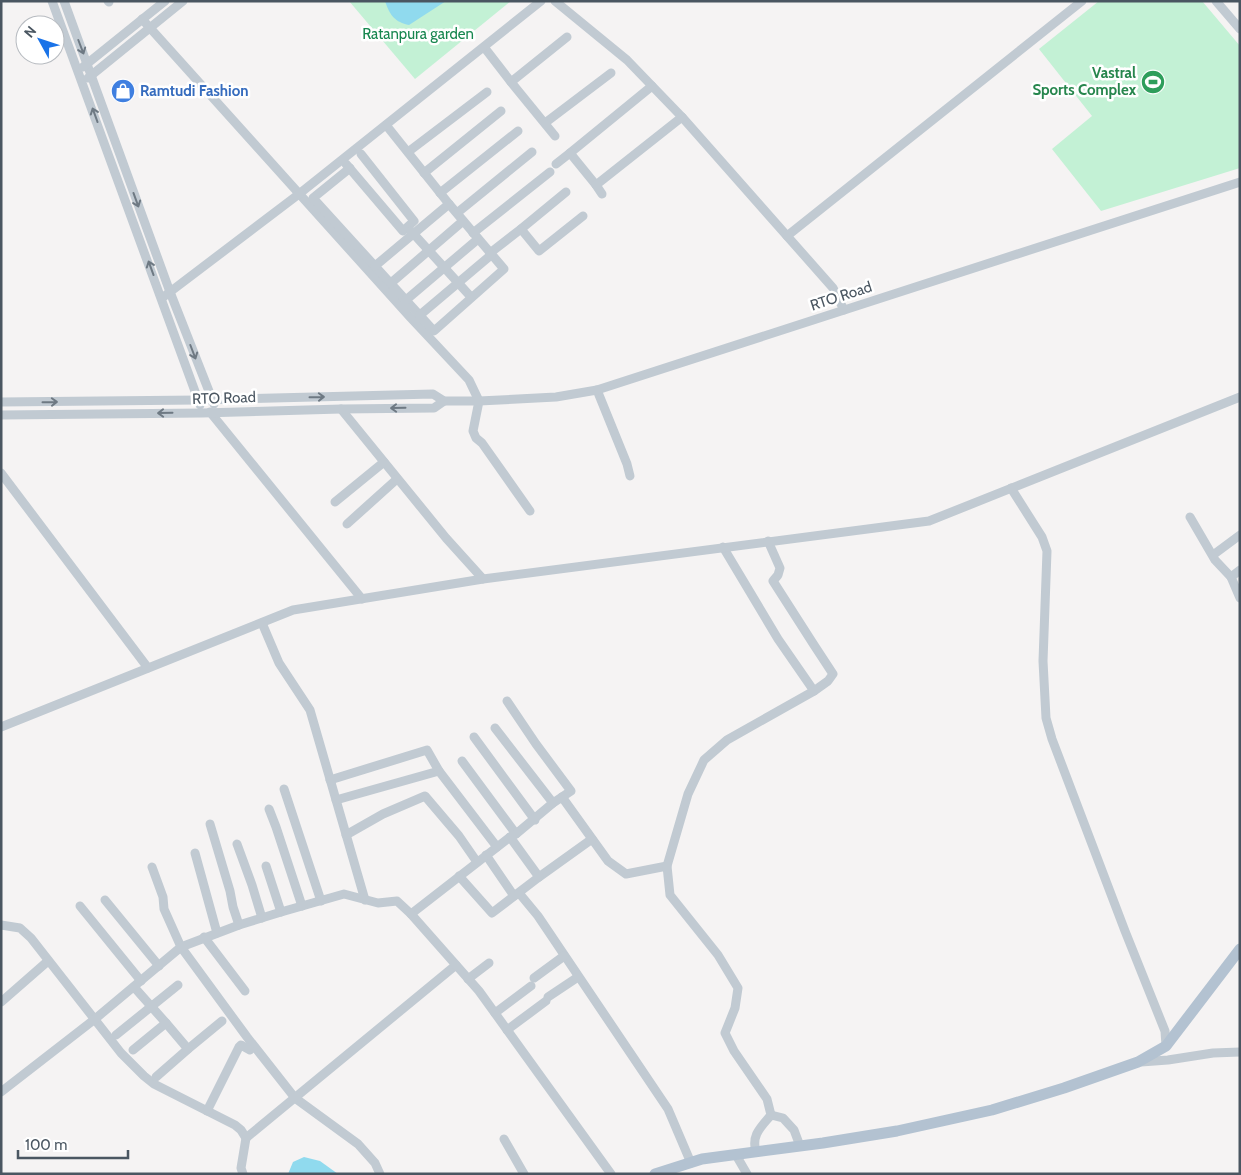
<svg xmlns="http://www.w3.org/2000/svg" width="1241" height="1175" font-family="Cabin,sans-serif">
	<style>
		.green { fill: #c3f1d5 }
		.water { fill: #90daee }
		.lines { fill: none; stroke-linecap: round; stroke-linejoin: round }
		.minor { stroke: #c1cad2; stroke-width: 9 }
		.major { stroke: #b3c2d1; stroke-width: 11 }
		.oneway { stroke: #6e7983 }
		.labels { text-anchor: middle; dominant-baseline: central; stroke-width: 5; stroke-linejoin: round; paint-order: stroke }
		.park-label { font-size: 15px; fill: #17864f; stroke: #fff }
		.leisure-label { font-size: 15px; font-weight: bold; fill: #27864d; stroke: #fff; text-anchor: end }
		.shop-label { font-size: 15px; font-weight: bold; fill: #366cbe; stroke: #fff; text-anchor: start }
		.street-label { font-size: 15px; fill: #4a5661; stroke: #fff }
	</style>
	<rect width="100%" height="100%" fill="#f5f3f3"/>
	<g class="green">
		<path d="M 349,1 L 511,1 L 415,79 Z"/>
		<path d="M 1099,1 L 1202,1 L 1240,46 L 1240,168 L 1101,211 L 1052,149 L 1092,116 L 1039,49 Z"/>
	</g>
	<g class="water">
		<path d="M 385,1 L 446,1 L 409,25 C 395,22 390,16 385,1 Z"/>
		<path d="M 304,1157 L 320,1161 L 338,1174 L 288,1174 L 293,1162 Z"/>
	</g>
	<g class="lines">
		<g class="minor">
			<path d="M 52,1 L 200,405"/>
			<path d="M 64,1 L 170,292 L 214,404"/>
			<path d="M 108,1 L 109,2"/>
			<path d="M 555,1 L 627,60 L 682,117 L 833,288 L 844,310"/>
			<path d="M 1216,1 L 1240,29"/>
			<path d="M 142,19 L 410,317 L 469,380 L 479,401 L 473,431 L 476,438 L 482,443 L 530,511"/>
			<path d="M 484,47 L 511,82"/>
			<path d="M 83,67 L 165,1"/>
			<path d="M 88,78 L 183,1"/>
			<path d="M 545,123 L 611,73"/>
			<path d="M 555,136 L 511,82 L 567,37"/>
			<path d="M 408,152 L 487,92"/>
			<path d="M 570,153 L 652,86"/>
			<path d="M 346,164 L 403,231 L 414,221 L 361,154"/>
			<path d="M 556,164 L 570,153 L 596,185"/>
			<path d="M 350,168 L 313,198 L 434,331 L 504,269 L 449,204 L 386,125"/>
			<path d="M 424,173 L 501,111"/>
			<path d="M 440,193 L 518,131"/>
			<path d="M 602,194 L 596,185 L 682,117"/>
			<path d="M 457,213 L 532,152"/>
			<path d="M 521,229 L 566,192"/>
			<path d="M 411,231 L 471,297"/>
			<path d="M 473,233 L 550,172"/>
			<path d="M 787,236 L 1082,1"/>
			<path d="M 490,253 L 521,229 L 539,251 L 583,216"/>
			<path d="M 375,266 L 449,204"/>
			<path d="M 391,283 L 463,221"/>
			<path d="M 162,298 L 299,194 L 541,1"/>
			<path d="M 406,300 L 478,239"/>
			<path d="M 420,315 L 491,255"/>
			<path d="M 597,390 L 627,464 L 630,476"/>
			<path d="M 1,402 L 198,400 L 433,394 L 444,401 L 479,401 L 556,397 L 597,390 L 1240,182"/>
			<path d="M 341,409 L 446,538 L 483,579"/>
			<path d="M 210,412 L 362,599"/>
			<path d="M 1,415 L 202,413 L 341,409 L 434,408 L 444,401"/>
			<path d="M 1,473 L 148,668"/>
			<path d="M 1011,488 L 1042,537 L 1047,551 L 1043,661 L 1046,718 L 1052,739 L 1125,931 L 1165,1031 L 1166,1046"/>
			<path d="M 335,502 L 384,462"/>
			<path d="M 1190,517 L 1215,560 L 1231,577 L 1240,598"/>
			<path d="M 347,524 L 397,479"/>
			<path d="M 723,547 L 778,639 L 814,691 L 828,681 L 833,674 L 814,645 L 773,581 L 778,575 L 780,568 L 768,541"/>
			<path d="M 1213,555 L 1240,535"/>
			<path d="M 1231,577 L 1240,570"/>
			<path d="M 262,623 L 279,663 L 310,710 L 365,900"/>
			<path d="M 1,727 L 293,610 L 483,579 L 929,521 L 1240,397"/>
			<path d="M 495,728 L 553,803"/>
			<path d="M 474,737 L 535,820"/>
			<path d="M 462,761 L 516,834"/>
			<path d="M 330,780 L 427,750 L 439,771"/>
			<path d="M 284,789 L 321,901"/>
			<path d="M 562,797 L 608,861 L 626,874 L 667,866"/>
			<path d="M 336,800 L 439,771 L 497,847"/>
			<path d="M 269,809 L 276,827 L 302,906"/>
			<path d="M 210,824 L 230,891 L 233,907 L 239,925"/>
			<path d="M 346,835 L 383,814 L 425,796 L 459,836 L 477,862"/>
			<path d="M 510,837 L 539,877 L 592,839"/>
			<path d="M 237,844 L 252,885 L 262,918"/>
			<path d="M 195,853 L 217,933"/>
			<path d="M 486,855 L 514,896"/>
			<path d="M 266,866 L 281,912"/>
			<path d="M 152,867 L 163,897 L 164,909 L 181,947 L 247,1037 L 295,1098 L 358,1144 L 375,1163 L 380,1174"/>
			<path d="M 459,876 L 492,913 L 539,877"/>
			<path d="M 519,893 L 538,916 L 668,1109 L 691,1163"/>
			<path d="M 105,900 L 159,966"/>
			<path d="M 80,906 L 141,981"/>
			<path d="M 411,914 L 510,837 L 516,834 L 553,803 L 571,791 L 536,744 L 507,701"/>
			<path d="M 1,925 L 20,928 L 31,938 L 121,1053 L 144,1076 L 154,1084 L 235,1125 L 241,1130 L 246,1138 L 456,965"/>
			<path d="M 204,937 L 245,991"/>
			<path d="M 534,978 L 564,956"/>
			<path d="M 468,979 L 489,963"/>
			<path d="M 548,997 L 578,977"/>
			<path d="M 1,1002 L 48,961"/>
			<path d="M 495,1013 L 531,986"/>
			<path d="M 166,1023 L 188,1049 L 222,1021"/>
			<path d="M 507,1030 L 546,1001"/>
			<path d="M 116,1035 L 178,985"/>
			<path d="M 133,1050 L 166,1023 L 134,987"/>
			<path d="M 1141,1062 L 1168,1060 L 1213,1053 L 1240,1052"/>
			<path d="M 156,1077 L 188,1049"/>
			<path d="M 1,1092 L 95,1019 L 181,947 L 239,925 L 281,912 L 344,894 L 378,903 L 397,901 L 411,914 L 479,991 L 611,1174"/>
			<path d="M 207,1111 L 239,1047 L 241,1045 L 250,1050"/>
			<path d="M 771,1115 L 783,1118 L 794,1130 L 800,1146"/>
			<path d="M 504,1139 L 524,1174"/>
			<path d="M 756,1152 C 751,1135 761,1127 771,1115 L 767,1099 L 734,1051 L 725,1033 L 735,1008 L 738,988 L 718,955 L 670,895 L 667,866 L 688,794 L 704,760 L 727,740 L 814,691"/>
			<path d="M 736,1155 L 747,1174"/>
			<path d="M 243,1174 L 241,1168 L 246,1138"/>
		</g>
		<path class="major" d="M 655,1174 L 702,1159 L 823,1143 L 897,1131 L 992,1110 L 1064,1088 L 1138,1062 L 1166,1046 L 1240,949"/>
	</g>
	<defs><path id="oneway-shaft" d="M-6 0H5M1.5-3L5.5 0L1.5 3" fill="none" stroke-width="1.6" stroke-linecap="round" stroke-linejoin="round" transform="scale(1.25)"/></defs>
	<g class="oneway">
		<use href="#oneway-shaft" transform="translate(81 47) rotate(69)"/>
		<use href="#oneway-shaft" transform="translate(95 115) rotate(-110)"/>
		<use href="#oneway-shaft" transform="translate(136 200) rotate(70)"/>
		<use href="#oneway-shaft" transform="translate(151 268) rotate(-110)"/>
		<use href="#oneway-shaft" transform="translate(193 352) rotate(69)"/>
		<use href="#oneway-shaft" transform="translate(317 397) rotate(-1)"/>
		<use href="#oneway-shaft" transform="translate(50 402) rotate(-1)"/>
		<use href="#oneway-shaft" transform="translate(398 408) rotate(179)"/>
		<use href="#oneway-shaft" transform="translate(165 413) rotate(179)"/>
	</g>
	<defs>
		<g id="stadium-disc" transform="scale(1.25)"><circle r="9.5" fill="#2e9e5b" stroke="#fff"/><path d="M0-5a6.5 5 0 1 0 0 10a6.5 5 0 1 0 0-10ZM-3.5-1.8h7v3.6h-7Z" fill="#fff"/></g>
		<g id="shop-disc" transform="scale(1.25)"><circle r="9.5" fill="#3f7fe0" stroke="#fff"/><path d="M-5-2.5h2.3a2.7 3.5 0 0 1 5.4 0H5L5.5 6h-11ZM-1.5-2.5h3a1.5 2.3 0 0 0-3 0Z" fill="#fff"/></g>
	</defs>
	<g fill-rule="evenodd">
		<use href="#stadium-disc" x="1153" y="82"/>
		<use href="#shop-disc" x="123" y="91"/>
	</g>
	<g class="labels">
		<g class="park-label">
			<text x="418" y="34">Ratanpura garden</text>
		</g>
		<g class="leisure-label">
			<text x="1136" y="73">Vastral<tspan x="1136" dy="17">Sports Complex</tspan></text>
		</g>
		<g class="shop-label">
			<text x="140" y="91">Ramtudi Fashion</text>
		</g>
		<g class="street-label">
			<text transform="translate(841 296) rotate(-18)">RTO Road</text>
			<text transform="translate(224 398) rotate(-2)">RTO Road</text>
		</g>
	</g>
	<rect width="1241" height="1175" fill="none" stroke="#4a5661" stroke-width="5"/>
	<g transform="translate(40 40) rotate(310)"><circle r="24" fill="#ffffff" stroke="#b7bbc0"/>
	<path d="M0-4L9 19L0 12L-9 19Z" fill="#1a73e8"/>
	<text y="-8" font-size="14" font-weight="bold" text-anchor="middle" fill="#4a5661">N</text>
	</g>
	<path d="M18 1150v8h110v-8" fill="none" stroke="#4a5661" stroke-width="2.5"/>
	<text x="25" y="1150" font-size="15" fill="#4a5661" stroke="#ffffff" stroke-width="4" paint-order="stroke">100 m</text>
</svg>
